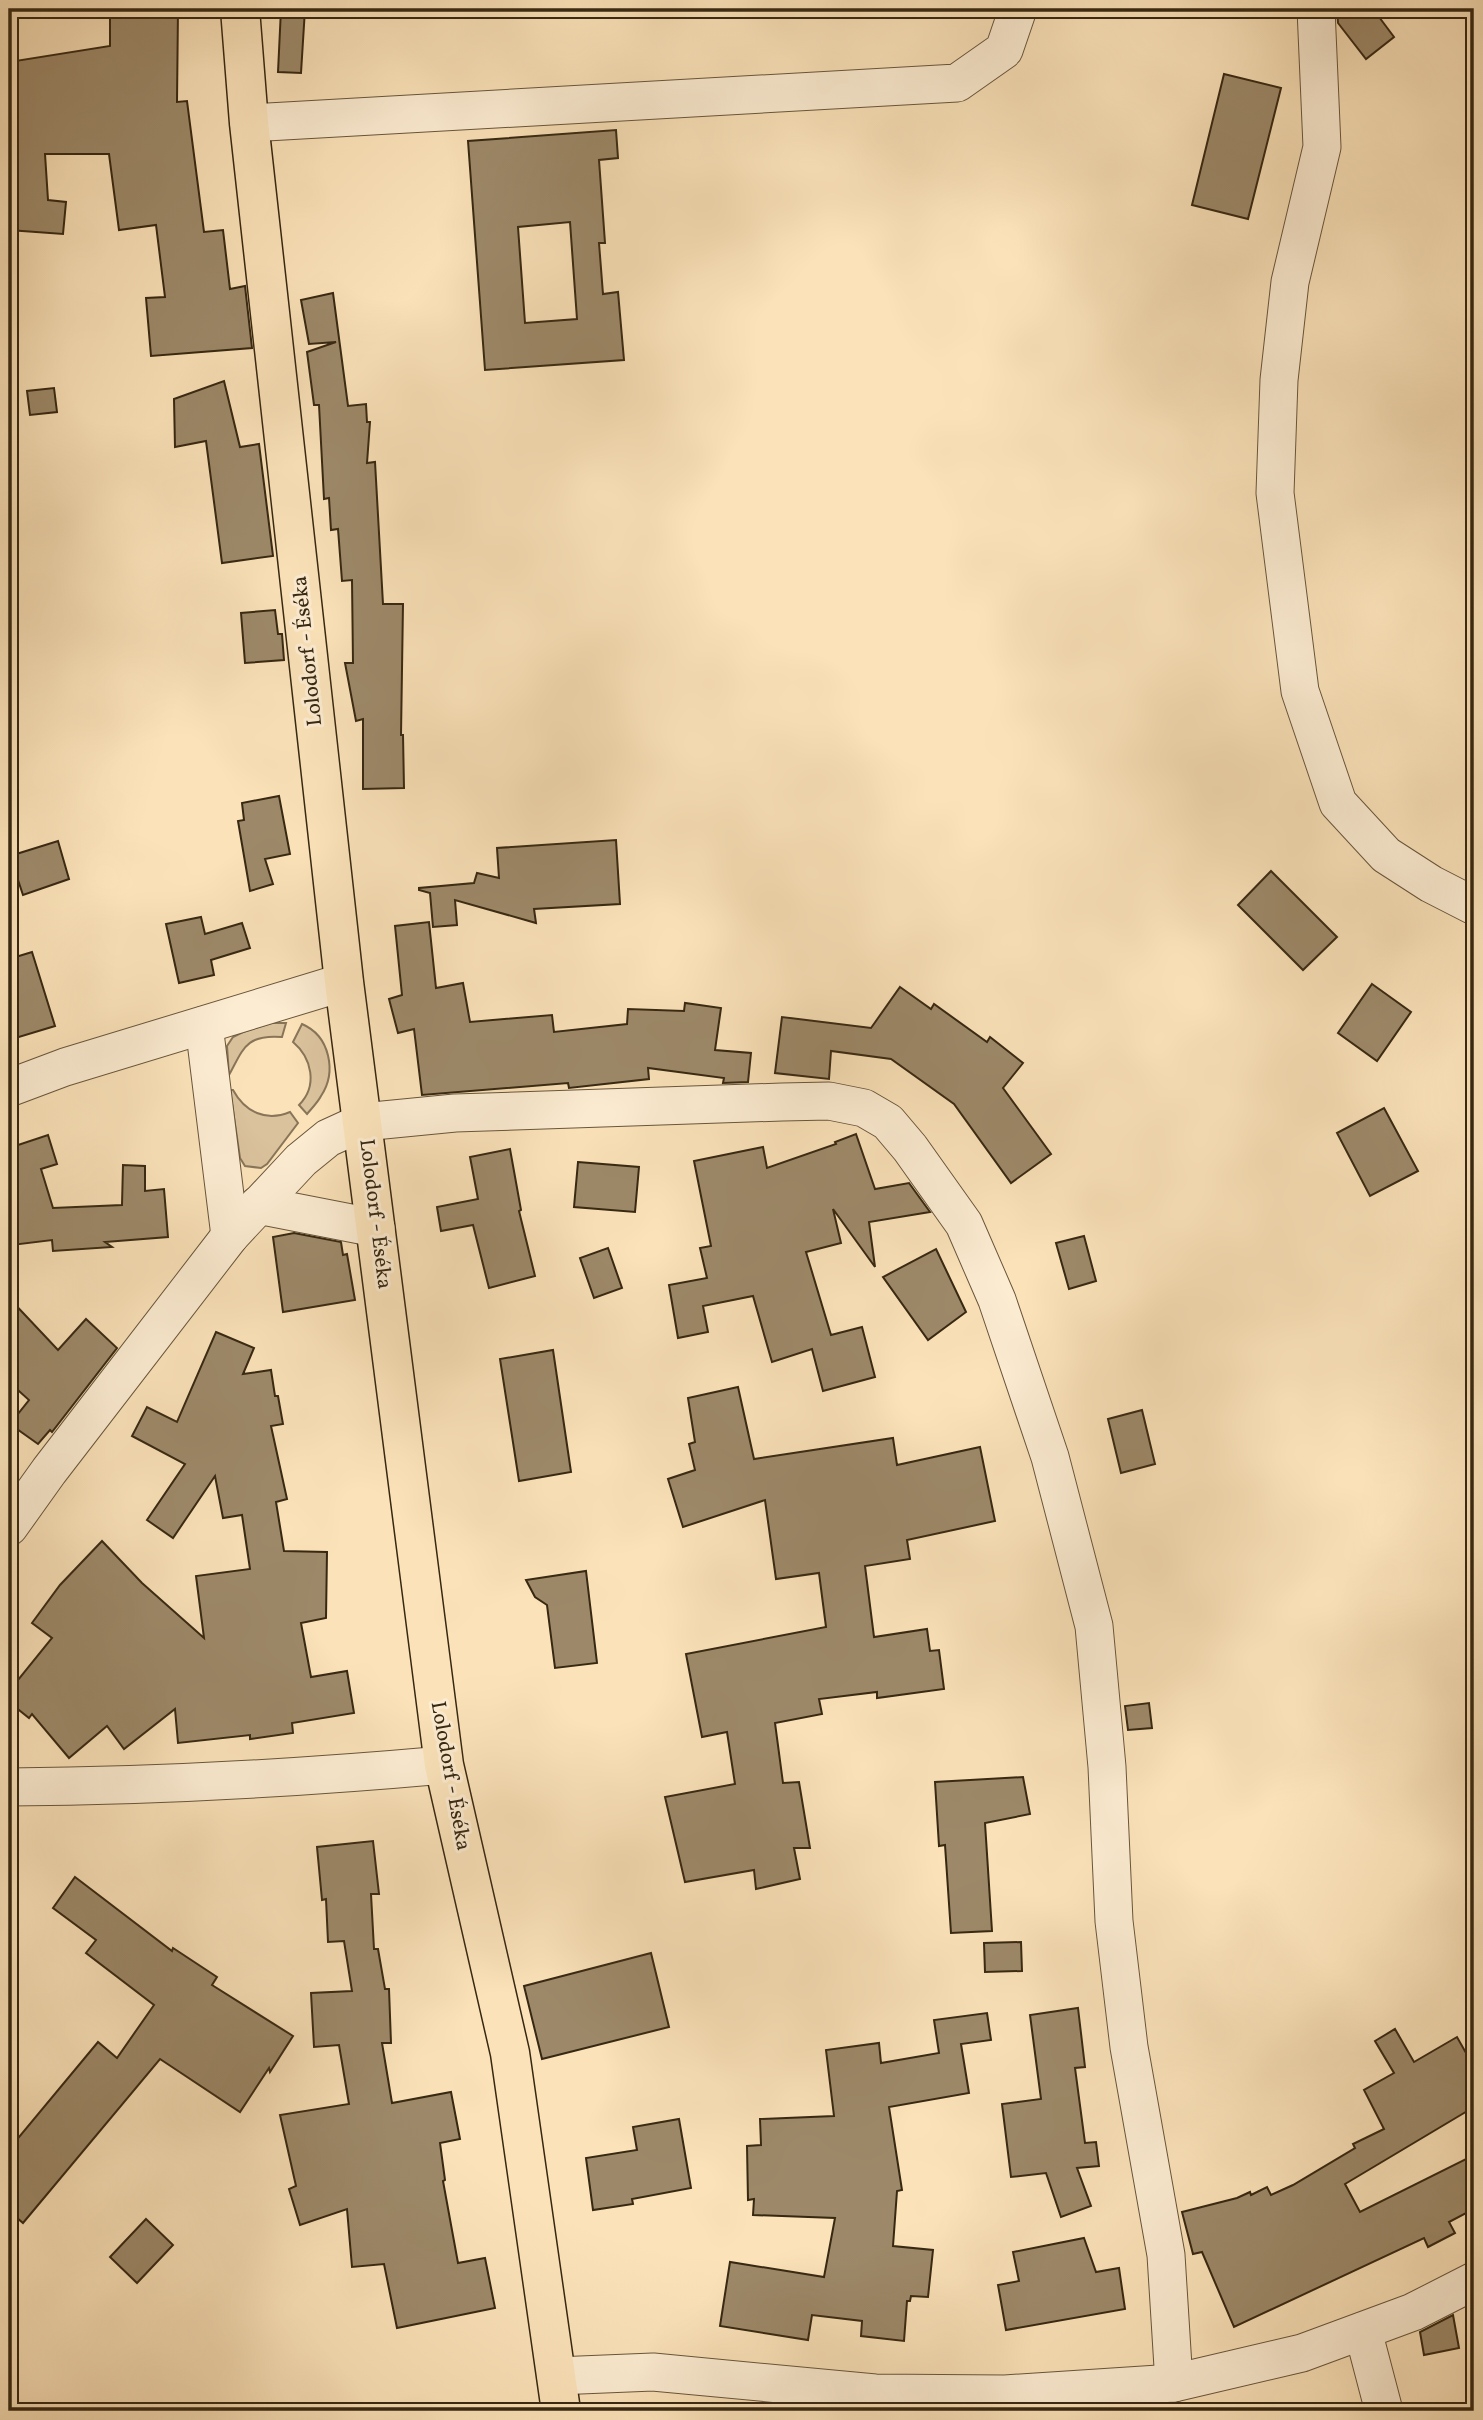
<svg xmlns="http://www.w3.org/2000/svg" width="1483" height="2420" font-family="Vollkorn,serif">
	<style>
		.green { fill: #dac29d; stroke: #887558; stroke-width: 2 }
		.building { fill: #9d8969; stroke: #372812; stroke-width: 2; fill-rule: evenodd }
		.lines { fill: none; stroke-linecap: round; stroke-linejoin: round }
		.minor-casing { stroke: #68563c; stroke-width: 39 }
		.major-casing { stroke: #372812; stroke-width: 41 }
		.minor { stroke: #fcecd2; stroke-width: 37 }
		.major { stroke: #fbe2b9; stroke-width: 38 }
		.labels { text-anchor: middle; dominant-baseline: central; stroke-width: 6; stroke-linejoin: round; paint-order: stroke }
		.street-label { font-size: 21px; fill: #372812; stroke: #fcecd2 }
	</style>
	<rect width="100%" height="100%" fill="#fbe2b9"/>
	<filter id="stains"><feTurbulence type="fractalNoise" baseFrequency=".00286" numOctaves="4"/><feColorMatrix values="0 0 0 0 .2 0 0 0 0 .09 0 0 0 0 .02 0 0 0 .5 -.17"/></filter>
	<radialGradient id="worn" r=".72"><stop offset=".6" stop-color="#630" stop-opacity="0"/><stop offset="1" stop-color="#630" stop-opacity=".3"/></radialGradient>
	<g class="green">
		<path d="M 271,1023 L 286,1023 L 282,1037 C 245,1034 243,1050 229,1075 L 227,1046 L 233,1037 L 243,1032 Z"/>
		<path d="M 302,1024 C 330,1036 337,1072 321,1096 C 318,1102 312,1108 307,1114 L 299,1105 C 318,1086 312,1058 293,1042 Z"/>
		<path d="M 230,1090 L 233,1090 C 245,1112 266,1122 290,1112 L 298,1123 L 267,1164 L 261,1168 L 245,1166 L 240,1158 Z"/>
	</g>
	<g class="building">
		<path d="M 110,9 L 178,9 L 177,102 L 187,101 L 204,232 L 223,230 L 230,289 L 245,286 L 252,348 L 151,356 L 146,298 L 165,297 L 156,225 L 119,230 L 109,154 L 45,154 L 48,200 L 66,202 L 63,234 L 9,230 L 9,62 L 110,46 Z"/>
		<path d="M 281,9 L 305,9 L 301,73 L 278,72 Z"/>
		<path d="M 1337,9 L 1373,9 L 1394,37 L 1366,59 L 1338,23 Z"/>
		<path d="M 1224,74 L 1281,88 L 1248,219 L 1192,205 Z"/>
		<path d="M 616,130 L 618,158 L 599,160 L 605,243 L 599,243 L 603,294 L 618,292 L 624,360 L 485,370 L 468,141 ZM 570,222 L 577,319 L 525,323 L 518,227 Z"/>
		<path d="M 333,293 L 348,406 L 366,404 L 367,422 L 370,422 L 367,463 L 375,462 L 383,604 L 403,604 L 401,735 L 403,735 L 404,788 L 363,789 L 363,719 L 356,721 L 345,663 L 353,663 L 352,580 L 342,581 L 338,529 L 331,530 L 329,498 L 324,499 L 319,405 L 314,405 L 307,352 L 336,342 L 309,344 L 301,300 Z"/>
		<path d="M 224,381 L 240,447 L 259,444 L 273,556 L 222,563 L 206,441 L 175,447 L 174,399 Z"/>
		<path d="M 54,388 L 57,412 L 30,415 L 27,391 Z"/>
		<path d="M 275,610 L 278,634 L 282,634 L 284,660 L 245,663 L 241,613 Z"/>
		<path d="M 279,796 L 290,854 L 265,859 L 273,884 L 250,891 L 238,821 L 244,820 L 242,803 Z"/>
		<path d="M 616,840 L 620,904 L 534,909 L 536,923 L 455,900 L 457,925 L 433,927 L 430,893 L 419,890 L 419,888 L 474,883 L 477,873 L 499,878 L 497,848 Z"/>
		<path d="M 58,841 L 69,879 L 23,895 L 10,856 Z"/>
		<path d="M 1271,871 L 1337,937 L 1303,970 L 1238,905 Z"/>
		<path d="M 201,917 L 205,934 L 242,923 L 250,948 L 211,960 L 214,975 L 179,983 L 166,924 Z"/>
		<path d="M 429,922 L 436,988 L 463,983 L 470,1022 L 552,1015 L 554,1032 L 627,1024 L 628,1009 L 684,1011 L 685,1003 L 721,1008 L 715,1050 L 751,1053 L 748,1082 L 723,1083 L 724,1078 L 648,1068 L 649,1079 L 569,1088 L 568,1083 L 422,1095 L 414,1029 L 398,1033 L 389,999 L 402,995 L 395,926 Z"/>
		<path d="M 32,952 L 55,1026 L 9,1040 L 9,959 Z"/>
		<path d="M 1372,984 L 1411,1012 L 1377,1061 L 1338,1033 Z"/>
		<path d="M 900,987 L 931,1009 L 934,1004 L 987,1042 L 990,1037 L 1023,1063 L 1003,1088 L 1051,1154 L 1011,1183 L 954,1104 L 891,1059 L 831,1051 L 829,1079 L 775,1073 L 782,1017 L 871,1028 Z"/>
		<path d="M 1384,1108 L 1418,1171 L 1370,1196 L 1337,1133 Z"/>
		<path d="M 856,1134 L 875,1189 L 909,1183 L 930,1212 L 869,1222 L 875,1267 L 833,1209 L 841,1243 L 806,1252 L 831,1335 L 862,1327 L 875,1377 L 823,1391 L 812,1349 L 772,1362 L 753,1296 L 703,1306 L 708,1332 L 678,1338 L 669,1285 L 707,1278 L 700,1248 L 711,1246 L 694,1161 L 763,1147 L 767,1168 L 836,1144 L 835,1142 Z"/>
		<path d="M 48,1135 L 57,1164 L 41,1169 L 53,1208 L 122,1205 L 123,1165 L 145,1166 L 145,1191 L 164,1189 L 168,1237 L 105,1242 L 112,1247 L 53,1251 L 52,1240 L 12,1245 L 9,1211 L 9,1148 Z"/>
		<path d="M 510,1149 L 521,1210 L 519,1211 L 535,1276 L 489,1288 L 473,1225 L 441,1231 L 437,1207 L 478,1199 L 470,1157 Z"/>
		<path d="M 578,1162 L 639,1167 L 635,1212 L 574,1207 Z"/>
		<path d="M 294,1233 L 341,1242 L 343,1255 L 347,1254 L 355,1300 L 283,1312 L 273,1237 Z"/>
		<path d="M 1084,1236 L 1096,1281 L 1069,1289 L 1056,1243 Z"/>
		<path d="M 608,1248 L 622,1288 L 594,1298 L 580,1258 Z"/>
		<path d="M 936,1249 L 966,1312 L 928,1340 L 883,1277 Z"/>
		<path d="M 9,1298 L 58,1350 L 86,1319 L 117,1348 L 52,1432 L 50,1430 L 38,1444 L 10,1424 L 29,1400 L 9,1382 Z"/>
		<path d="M 216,1332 L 254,1348 L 243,1374 L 271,1370 L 275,1396 L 278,1396 L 283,1424 L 271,1426 L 287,1499 L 276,1502 L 284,1551 L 327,1552 L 326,1618 L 301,1623 L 311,1677 L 347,1671 L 354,1713 L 292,1723 L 293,1733 L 250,1739 L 250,1735 L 178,1743 L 175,1709 L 124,1749 L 107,1726 L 69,1758 L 32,1714 L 29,1718 L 9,1702 L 9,1691 L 52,1638 L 32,1623 L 60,1585 L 102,1541 L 142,1583 L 204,1638 L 196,1576 L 250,1569 L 242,1515 L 223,1518 L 215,1476 L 173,1538 L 147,1520 L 185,1464 L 132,1436 L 147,1407 L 177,1422 Z"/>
		<path d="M 553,1350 L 571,1472 L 519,1481 L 500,1359 Z"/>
		<path d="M 738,1387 L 754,1459 L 893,1438 L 897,1465 L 980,1447 L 995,1521 L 907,1540 L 910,1559 L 865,1566 L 874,1637 L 927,1629 L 930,1651 L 939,1650 L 944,1689 L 877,1698 L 877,1692 L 819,1699 L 822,1714 L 775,1723 L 783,1783 L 799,1782 L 810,1848 L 794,1848 L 800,1879 L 756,1889 L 754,1870 L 685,1882 L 665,1797 L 735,1784 L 727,1732 L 702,1737 L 686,1654 L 826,1627 L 819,1573 L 776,1579 L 765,1500 L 683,1527 L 668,1479 L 695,1470 L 689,1444 L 695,1442 L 688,1398 Z"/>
		<path d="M 1142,1410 L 1155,1464 L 1121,1473 L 1108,1419 Z"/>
		<path d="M 586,1571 L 597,1663 L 555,1668 L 547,1605 L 535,1597 L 526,1580 Z"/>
		<path d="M 1149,1703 L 1152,1728 L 1128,1730 L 1125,1706 Z"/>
		<path d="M 1023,1777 L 1030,1814 L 985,1823 L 992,1931 L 951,1933 L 945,1845 L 939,1846 L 935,1782 Z"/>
		<path d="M 373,1841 L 379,1894 L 371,1894 L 374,1949 L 378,1949 L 385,1989 L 389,1989 L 391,2043 L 382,2043 L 392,2103 L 451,2092 L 460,2139 L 440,2143 L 445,2180 L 443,2181 L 458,2263 L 485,2258 L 495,2308 L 397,2328 L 384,2264 L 352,2267 L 347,2209 L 300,2225 L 289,2189 L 296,2186 L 280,2115 L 349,2104 L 339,2045 L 314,2047 L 311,1993 L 352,1991 L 344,1941 L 328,1942 L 326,1899 L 322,1900 L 317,1847 Z"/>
		<path d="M 75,1877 L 172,1951 L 173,1948 L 217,1977 L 212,1985 L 293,2036 L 270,2072 L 269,2068 L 240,2112 L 160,2059 L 23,2223 L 9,2211 L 9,2149 L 98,2042 L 117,2058 L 154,2005 L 86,1953 L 96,1940 L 53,1908 Z"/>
		<path d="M 1021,1942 L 1022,1971 L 985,1972 L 984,1943 Z"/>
		<path d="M 651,1953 L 669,2027 L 542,2059 L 524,1986 Z"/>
		<path d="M 1078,2008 L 1085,2067 L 1075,2068 L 1085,2143 L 1096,2142 L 1099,2166 L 1077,2168 L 1091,2206 L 1061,2217 L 1046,2173 L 1011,2177 L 1002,2104 L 1041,2099 L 1030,2015 Z"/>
		<path d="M 987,2013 L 991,2040 L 961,2044 L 969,2093 L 889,2107 L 902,2190 L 897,2191 L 893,2246 L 933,2250 L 928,2297 L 911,2296 L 910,2301 L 907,2301 L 904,2341 L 861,2336 L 862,2321 L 812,2315 L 808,2340 L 720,2326 L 730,2262 L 824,2277 L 835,2218 L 753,2215 L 754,2199 L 748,2200 L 747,2146 L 761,2145 L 760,2119 L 834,2116 L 826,2050 L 879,2043 L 881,2063 L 939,2053 L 934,2020 Z"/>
		<path d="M 1395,2029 L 1414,2062 L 1457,2037 L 1474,2067 L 1474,2107 L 1345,2184 L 1360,2212 L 1474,2155 L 1474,2209 L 1449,2222 L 1455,2233 L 1428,2247 L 1424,2238 L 1234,2327 L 1202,2252 L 1193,2254 L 1182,2212 L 1237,2198 L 1250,2192 L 1251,2195 L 1267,2187 L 1271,2195 L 1293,2185 L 1355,2148 L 1353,2144 L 1384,2129 L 1364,2090 L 1394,2073 L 1375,2041 Z"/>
		<path d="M 679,2119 L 691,2188 L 632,2199 L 633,2204 L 593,2210 L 586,2158 L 637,2150 L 633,2127 Z"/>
		<path d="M 146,2219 L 173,2245 L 137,2283 L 110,2257 Z"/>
		<path d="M 1084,2238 L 1096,2272 L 1119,2268 L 1125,2309 L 1006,2330 L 998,2285 L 1019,2281 L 1013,2252 Z"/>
		<path d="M 1453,2315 L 1459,2348 L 1424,2355 L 1420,2332 Z"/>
	</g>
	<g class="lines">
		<g class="minor-casing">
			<g id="minor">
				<path d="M 1316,9 L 1322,147 L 1290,282 L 1279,380 L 1275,493 L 1300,691 L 1338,803 L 1386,855 L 1431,884 L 1474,906"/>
				<path d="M 249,123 L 957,83 L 1004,50 L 1018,9"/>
				<path d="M 204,1025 L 230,1236"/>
				<path d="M 9,1088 L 65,1067 L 344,982"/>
				<path d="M 258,1205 L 376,1228"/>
				<path d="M 9,1527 L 49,1471 L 230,1236 L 301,1160 L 328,1138 L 363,1122 L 455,1113 L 782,1102 L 829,1101 L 864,1108 L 888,1122 L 910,1148 L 964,1224 L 997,1300 L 1050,1457 L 1094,1626 L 1107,1767 L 1114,1921 L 1129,2047 L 1166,2255 L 1174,2383"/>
				<path d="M 9,1787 C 154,1786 299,1778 444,1765"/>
				<path d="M 1363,2331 L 1384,2411"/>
				<path d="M 556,2376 L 653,2372 L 875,2393 L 1005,2394 L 1174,2383 L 1302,2353 L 1413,2312 L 1474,2281"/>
			</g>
		</g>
		<g class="major-casing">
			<path id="major" d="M 240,9 L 249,123 L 344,982 L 444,1765 L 510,2053 L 561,2411"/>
		</g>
		<use href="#minor" class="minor"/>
		<use href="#major" class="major"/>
	</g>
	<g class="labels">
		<g class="street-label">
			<text transform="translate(308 651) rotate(-96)">Lolodorf - Éséka</text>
			<text transform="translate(375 1214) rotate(83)">Lolodorf - Éséka</text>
			<text transform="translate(450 1776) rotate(80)">Lolodorf - Éséka</text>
		</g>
	</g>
	<rect width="1483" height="2420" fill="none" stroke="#fbe2b9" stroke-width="35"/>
	<rect x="10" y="10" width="1462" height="2399" fill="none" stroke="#372812" stroke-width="3.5"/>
	<rect x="18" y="18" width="1448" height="2385" fill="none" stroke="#372812" stroke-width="2"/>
	<rect width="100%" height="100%" filter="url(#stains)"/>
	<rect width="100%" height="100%" fill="url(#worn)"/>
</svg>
